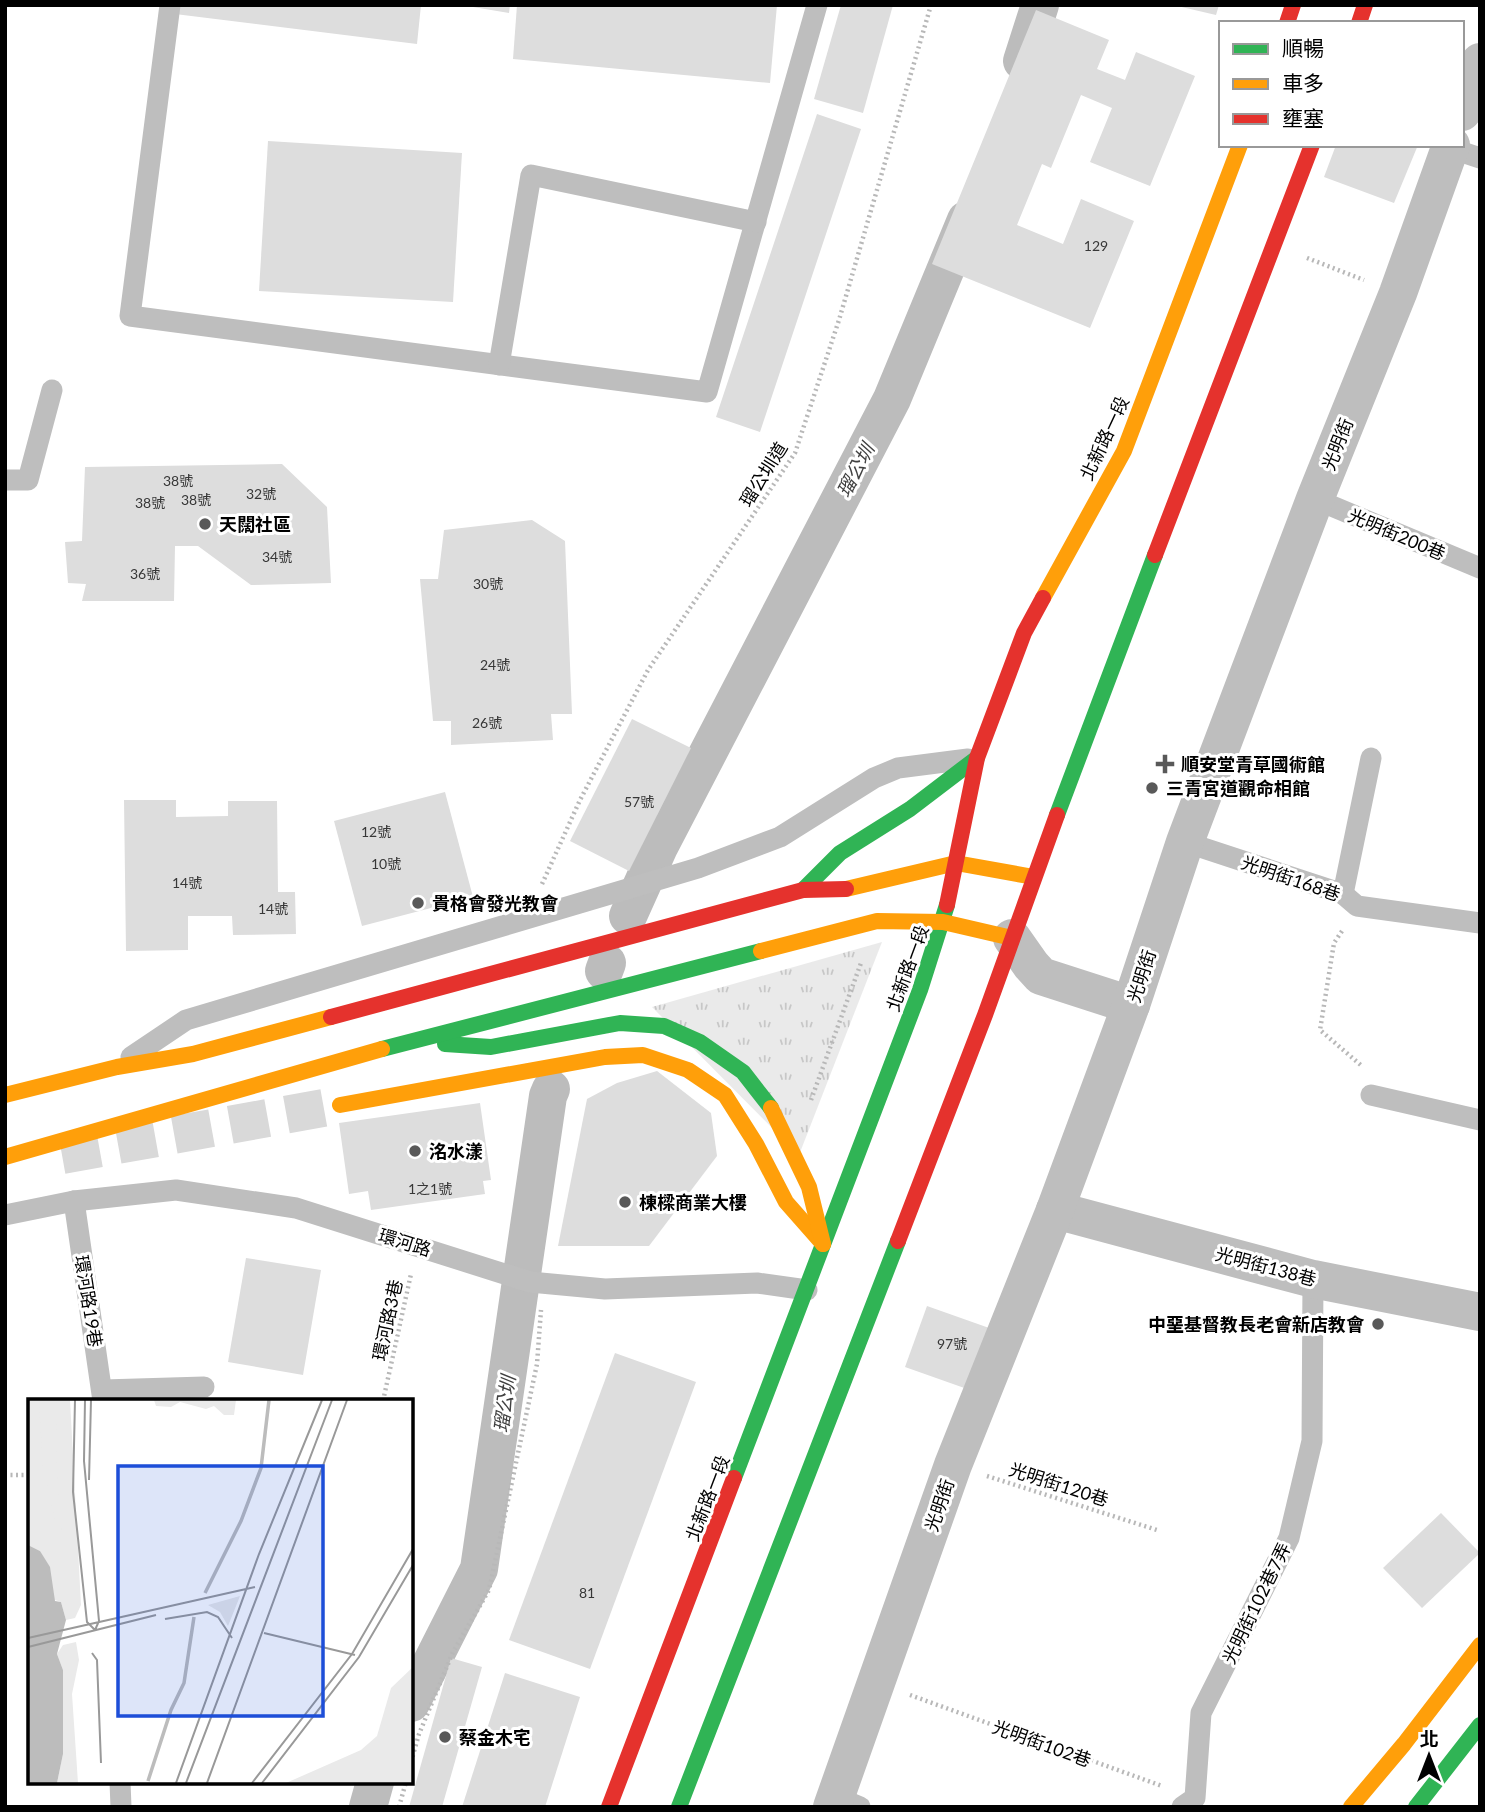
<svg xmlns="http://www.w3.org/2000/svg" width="1485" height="1812" font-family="Lato,'Noto Sans TC',sans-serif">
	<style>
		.grass { fill: url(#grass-tufts) }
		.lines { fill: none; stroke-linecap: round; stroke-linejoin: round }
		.canal { stroke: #bcbcbc; stroke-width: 38 }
		.building { fill: #ddd }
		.highway-tunnel { stroke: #d9d9d9; stroke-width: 38; stroke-dasharray: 38 19; stroke-linecap: butt }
		.path { stroke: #b8b8b8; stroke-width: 4.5; stroke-dasharray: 2 3.5; stroke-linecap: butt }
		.lane { stroke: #bebebe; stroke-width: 21 }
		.street { stroke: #bebebe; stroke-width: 38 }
		.fast { stroke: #30b455; stroke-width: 16 }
		.slow { stroke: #ff9f0a; stroke-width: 16 }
		.jam { stroke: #e5322d; stroke-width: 16 }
		.poi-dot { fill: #595959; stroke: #fff; stroke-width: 2.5 }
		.labels { text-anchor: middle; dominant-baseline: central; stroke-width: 6; stroke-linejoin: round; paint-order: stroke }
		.number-label { font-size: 14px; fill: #373737 }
		.street-label { font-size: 18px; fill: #000; stroke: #fff }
		.poi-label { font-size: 18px; font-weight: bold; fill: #000; stroke: #fff; text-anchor: start }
		.water-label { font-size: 19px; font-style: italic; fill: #414141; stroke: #fff }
		.inset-river { fill: none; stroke: #bcbcbc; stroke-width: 3.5 }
		.inset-road { fill: none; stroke: #999; stroke-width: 2 }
		.view { fill: #1d4ed8; fill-opacity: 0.15; stroke: #1d4ed8; stroke-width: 3.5 }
		.inset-edge { fill: none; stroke: #000; stroke-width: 3.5 }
	</style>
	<defs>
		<pattern id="grass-tufts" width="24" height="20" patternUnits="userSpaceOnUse" patternTransform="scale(1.75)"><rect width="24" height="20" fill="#eaeaea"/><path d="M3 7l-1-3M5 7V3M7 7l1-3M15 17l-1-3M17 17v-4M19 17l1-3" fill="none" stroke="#c7c7c7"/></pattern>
	</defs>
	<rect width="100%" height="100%" fill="#fff"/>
	<path class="grass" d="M 882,942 L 799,1155 L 652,1007 Z"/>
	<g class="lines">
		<g class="canal">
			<path d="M 1022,61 L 1040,5"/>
			<path d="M 628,916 L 659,847 L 892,399 L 966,220"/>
			<path d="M 604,971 L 607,963"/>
			<path d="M 411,1703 L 479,1569 L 548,1096 L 551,1089"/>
			<path d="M 368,1807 L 375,1782"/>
		</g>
	</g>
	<g class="building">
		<path d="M 176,5 L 421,5 L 417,44 L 175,14 Z"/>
		<path d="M 461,5 L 510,5 L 509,13 Z"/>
		<path d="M 517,5 L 777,5 L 770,83 L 513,59 Z"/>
		<path d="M 841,5 L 893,5 L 863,113 L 814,99 Z"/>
		<path d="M 1173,5 L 1219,5 L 1216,15 Z"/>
		<path d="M 1036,10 L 1109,40 L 1097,69 L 1125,80 L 1136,52 L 1195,76 L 1150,186 L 1090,162 L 1112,108 L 1081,95 L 1051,168 L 1042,164 L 1017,225 L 1063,244 L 1081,199 L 1134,221 L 1090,328 L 932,264 Z"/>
		<path d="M 817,114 L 861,129 L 760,432 L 716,417 Z"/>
		<path d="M 268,141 L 462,153 L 453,302 L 259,291 Z"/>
		<path d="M 1336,145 L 1418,145 L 1394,203 L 1324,177 Z"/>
		<path d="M 282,464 L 327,507 L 331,583 L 251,585 L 198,546 L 175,546 L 174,601 L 82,601 L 86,584 L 68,583 L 65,542 L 82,541 L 85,467 Z"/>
		<path d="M 532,520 L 565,541 L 572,714 L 551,714 L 553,740 L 451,745 L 451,721 L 433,721 L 420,579 L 438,579 L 444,530 Z"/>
		<path d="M 632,719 L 691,748 L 629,871 L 570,841 Z"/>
		<path d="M 445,792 L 473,897 L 362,926 L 334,821 Z"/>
		<path d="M 124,800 L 176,800 L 176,817 L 228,816 L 228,801 L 277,801 L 278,892 L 295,892 L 296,934 L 233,935 L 232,916 L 188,916 L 188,950 L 126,951 Z"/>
		<path d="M 657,1071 L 711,1113 L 717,1156 L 649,1246 L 558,1246 L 587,1099 L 617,1083 Z"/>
		<path d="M 480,1103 L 491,1180 L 483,1181 L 485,1194 L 371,1210 L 368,1191 L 349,1194 L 339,1123 Z"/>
		<path d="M 246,1258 L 321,1270 L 303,1375 L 228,1362 Z"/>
		<path d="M 927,1306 L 992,1329 L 970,1390 L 905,1367 Z"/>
		<path d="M 615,1353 L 696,1382 L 590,1669 L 509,1640 Z"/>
		<path d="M 1441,1513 L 1480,1553 L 1422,1608 L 1383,1568 Z"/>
		<path d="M 451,1658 L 482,1667 L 442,1807 L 409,1807 Z"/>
		<path d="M 505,1673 L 580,1697 L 545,1807 L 462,1807 Z"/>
	</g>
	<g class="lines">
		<path class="highway-tunnel" d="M 62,1155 L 340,1105"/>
		<g class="path">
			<path d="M 1307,258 L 1364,280"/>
			<path d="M 542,884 L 580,800 L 648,670 L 795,453 L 839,320 L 931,5"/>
			<path d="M 1342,931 L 1334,943 L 1320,1030 L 1363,1067"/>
			<path d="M 811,1100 L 861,963"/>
			<path d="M 383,1401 L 411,1274"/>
			<path d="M 5,1475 L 30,1475"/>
			<path d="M 987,1476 L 1157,1530"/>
			<path d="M 910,1695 L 1162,1786"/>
			<path d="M 411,1762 L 419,1734 L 453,1652 L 489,1590 L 537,1364 L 541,1310"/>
			<path d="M 399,1807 L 406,1782"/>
		</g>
		<g class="lane">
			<path d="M 170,5 L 130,316 L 707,392 L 817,5"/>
			<path d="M 1450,148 L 1480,158"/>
			<path d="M 499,365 L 531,175 L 756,222"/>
			<path d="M 5,480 L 28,480 L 52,390"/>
			<path d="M 1315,499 L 1480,568"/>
			<path d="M 1185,842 L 1343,894 L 1357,906 L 1480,923"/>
			<path d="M 1343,894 L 1371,758"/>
			<path d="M 131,1057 L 186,1020 L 698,868 L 780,837 L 874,778 L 898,768 L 968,759"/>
			<path d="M 1371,1095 L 1480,1120"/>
			<path d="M 74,1201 L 103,1401"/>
			<path d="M 5,1215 L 74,1201 L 176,1190 L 296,1208 L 530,1282 L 605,1289 L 757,1283 L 807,1290"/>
			<path d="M 103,1390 L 204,1387"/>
			<path d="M 120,1782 L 121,1807"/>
			<path d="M 836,1797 L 860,1807"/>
			<path d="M 1182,1807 L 1195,1798 L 1201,1713 L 1289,1538 L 1312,1441 L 1313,1279"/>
		</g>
		<g class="street">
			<path d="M 1462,112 L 1480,62"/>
			<path d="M 1012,938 L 1031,965 L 1041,976 L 1131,1005"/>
			<path d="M 1055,1210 L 1313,1279 L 1480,1312"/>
			<path d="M 832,1807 L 953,1465 L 1055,1210 L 1131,1005 L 1185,842 L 1315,499 L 1398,293 L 1451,145"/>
		</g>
		<g class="fast">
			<path d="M 1057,815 L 1155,555"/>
			<path d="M 803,890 L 840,853 L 910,809 L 977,758"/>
			<path d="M 445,1044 L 491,1047 L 620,1023 L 664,1026 L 700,1042 L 743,1072 L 771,1108"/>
			<path d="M 382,1049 L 761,951"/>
			<path d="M 734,1478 L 920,990 L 947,905"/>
			<path d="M 679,1807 L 898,1241"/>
			<path d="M 1416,1807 L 1480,1725"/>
		</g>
		<g class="slow">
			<path d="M 1043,598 L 1124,451 L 1240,145"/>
			<path d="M 846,889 L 956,863 L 1034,877"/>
			<path d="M 761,951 L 877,921 L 943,922 L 1012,938"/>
			<path d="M 5,1095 L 117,1067 L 193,1054 L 331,1017"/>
			<path d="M 340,1105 L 605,1057 L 643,1055 L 688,1070 L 725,1095 L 756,1144 L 786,1202 L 823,1244"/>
			<path d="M 771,1108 L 809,1187 L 823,1244"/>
			<path d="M 5,1157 L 382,1049"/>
			<path d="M 1351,1807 L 1404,1744 L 1480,1645"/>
		</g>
		<g class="jam">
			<path d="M 1287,23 L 1293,5"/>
			<path d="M 1359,23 L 1365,5"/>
			<path d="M 1155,555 L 1312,145"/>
			<path d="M 947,905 L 977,758 L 1024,633 L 1043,598"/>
			<path d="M 331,1017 L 803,890 L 846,889"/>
			<path d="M 898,1241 L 985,1015 L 1057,815"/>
			<path d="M 609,1807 L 734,1478"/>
		</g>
	</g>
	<g class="poi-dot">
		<circle cx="205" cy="524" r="7"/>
		<path d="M1161.5 753.5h7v7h7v7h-7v7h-7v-7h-7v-7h7z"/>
		<circle cx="1152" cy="788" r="7"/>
		<circle cx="418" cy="903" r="7"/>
		<circle cx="415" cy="1151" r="7"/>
		<circle cx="625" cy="1202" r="7"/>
		<circle cx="1378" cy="1324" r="7"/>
		<circle cx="445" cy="1737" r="7"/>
	</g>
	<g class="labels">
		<g class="number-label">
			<text x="1096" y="245">129</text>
			<text x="178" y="480">38號</text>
			<text x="261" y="493">32號</text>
			<text x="196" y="499">38號</text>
			<text x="150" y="502">38號</text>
			<text x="277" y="556">34號</text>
			<text x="145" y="573">36號</text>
			<text x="488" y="583">30號</text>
			<text x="495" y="664">24號</text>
			<text x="487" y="722">26號</text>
			<text x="639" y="801">57號</text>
			<text x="376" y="831">12號</text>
			<text x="386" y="863">10號</text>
			<text x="187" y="882">14號</text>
			<text x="273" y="908">14號</text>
			<text x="430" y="1188">1之1號</text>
			<text x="952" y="1343">97號</text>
			<text x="587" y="1592">81</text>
		</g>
		<g class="street-label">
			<text transform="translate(1104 438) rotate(-65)">北新路一段</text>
			<text transform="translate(1337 444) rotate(-68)">光明街</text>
			<text transform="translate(763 474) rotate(-58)">瑠公圳道</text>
			<text transform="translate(1397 534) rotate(23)">光明街200巷</text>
			<text transform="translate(1291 878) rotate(19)">光明街168巷</text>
			<text transform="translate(907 968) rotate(-70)">北新路一段</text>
			<text transform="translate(1141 976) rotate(-72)">光明街</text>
			<text transform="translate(405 1242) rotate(17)">環河路</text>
			<text transform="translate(1266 1266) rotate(15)">光明街138巷</text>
			<text transform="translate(89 1301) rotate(81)">環河路19巷</text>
			<text transform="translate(387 1320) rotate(-78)">環河路3巷</text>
			<text transform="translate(1059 1484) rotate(18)">光明街120巷</text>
			<text transform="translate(707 1498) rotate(-69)">北新路一段</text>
			<text transform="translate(939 1505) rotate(-71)">光明街</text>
			<text transform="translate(1256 1603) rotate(-64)">光明街102巷7弄</text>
			<text transform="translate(1042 1743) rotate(20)">光明街102巷</text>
		</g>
		<g class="poi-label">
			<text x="219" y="524">天闊社區</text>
			<text x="1181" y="764">順安堂青草國術館</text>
			<text x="1166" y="788">三青宮道觀命相館</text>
			<text x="432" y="903">貴格會發光教會</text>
			<text x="429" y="1151">洺水漾</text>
			<text x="639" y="1202">棟樑商業大樓</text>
			<text x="1364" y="1324" text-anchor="end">中堊基督教長老會新店教會</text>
			<text x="459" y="1737">蔡金木宅</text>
		</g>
		<g class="water-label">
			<text transform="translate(855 470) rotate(-62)">瑠公圳</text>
			<text transform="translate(504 1404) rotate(-82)">瑠公圳</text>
		</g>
	</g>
	<g transform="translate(28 1399)">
		<rect width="385" height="385" fill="#fff"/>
		<path d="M 0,1 L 42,1 L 53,206 L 47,219 L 38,221 L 33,203 L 24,200 L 12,152 L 0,146 ZM 126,1 L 208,1 L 206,16 L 196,16 L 186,7 L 178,10 L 152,3 L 143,8 L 128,7 ZM 212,197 L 200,227 L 192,213 L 180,206 ZM 48,243 L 51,261 L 44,295 L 50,384 L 29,384 L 35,355 L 35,271 L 29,255 L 35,246 Z" fill="#eaeaea"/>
		<path d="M 385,268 L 385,384 L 258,384 L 333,351 L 349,337 L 363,289 Z" fill="#eaeaea"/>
		<path d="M 11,1 L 29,1 L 28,55 L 14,56 ZM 14,63 L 28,63 L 34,131 L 29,131 Z" fill="#eaeaea"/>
		<path d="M 0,146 L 12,152 L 22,168 L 27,202 L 33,203 L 38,221 L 29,255 L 35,271 L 35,355 L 29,384 L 0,384 Z" fill="#bcbcbc"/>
		<path class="inset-river" d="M 177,194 L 213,122 L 233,69 L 241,1M 120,382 L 143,311 L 156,284 L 166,218"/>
		<path class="inset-road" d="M 47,1 L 45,93 L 59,223 L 67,231M 57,1 L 56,62 L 71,222 L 67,231M 61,81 L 63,1M 137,220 L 179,213 L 190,218 L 204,239M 236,234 L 327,256M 0,239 L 227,188M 0,248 L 128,216M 64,254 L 69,261 L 73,364M 148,384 L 231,155 L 294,1M 158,384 L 304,1M 179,384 L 319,1M 224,384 L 324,255 L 385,150M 234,384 L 331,258 L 385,166"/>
		<path class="view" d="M 90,67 L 295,67 L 295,317 L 90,317 Z"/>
		<rect width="385" height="385" class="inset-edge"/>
	</g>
	<rect width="1485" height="1812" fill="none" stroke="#000000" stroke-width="14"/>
	<rect x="1219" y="21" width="245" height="126" fill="#ffffff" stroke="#999999" stroke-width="2"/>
	<rect x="1233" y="44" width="35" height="10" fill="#30b455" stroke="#999999" stroke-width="2"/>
	<text x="1282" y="56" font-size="21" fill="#000000">順暢</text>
	<rect x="1233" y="79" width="35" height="10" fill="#ff9f0a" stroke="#999999" stroke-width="2"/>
	<text x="1282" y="91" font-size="21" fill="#000000">車多</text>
	<rect x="1233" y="114" width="35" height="10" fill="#e5322d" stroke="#999999" stroke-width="2"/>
	<text x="1282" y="126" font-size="21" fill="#000000">壅塞</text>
	<g transform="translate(1429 1756)" stroke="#ffffff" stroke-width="5" paint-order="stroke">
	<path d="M0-5L12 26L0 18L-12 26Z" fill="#000000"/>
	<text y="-10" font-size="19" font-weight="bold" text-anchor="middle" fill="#000000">北</text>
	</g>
</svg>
